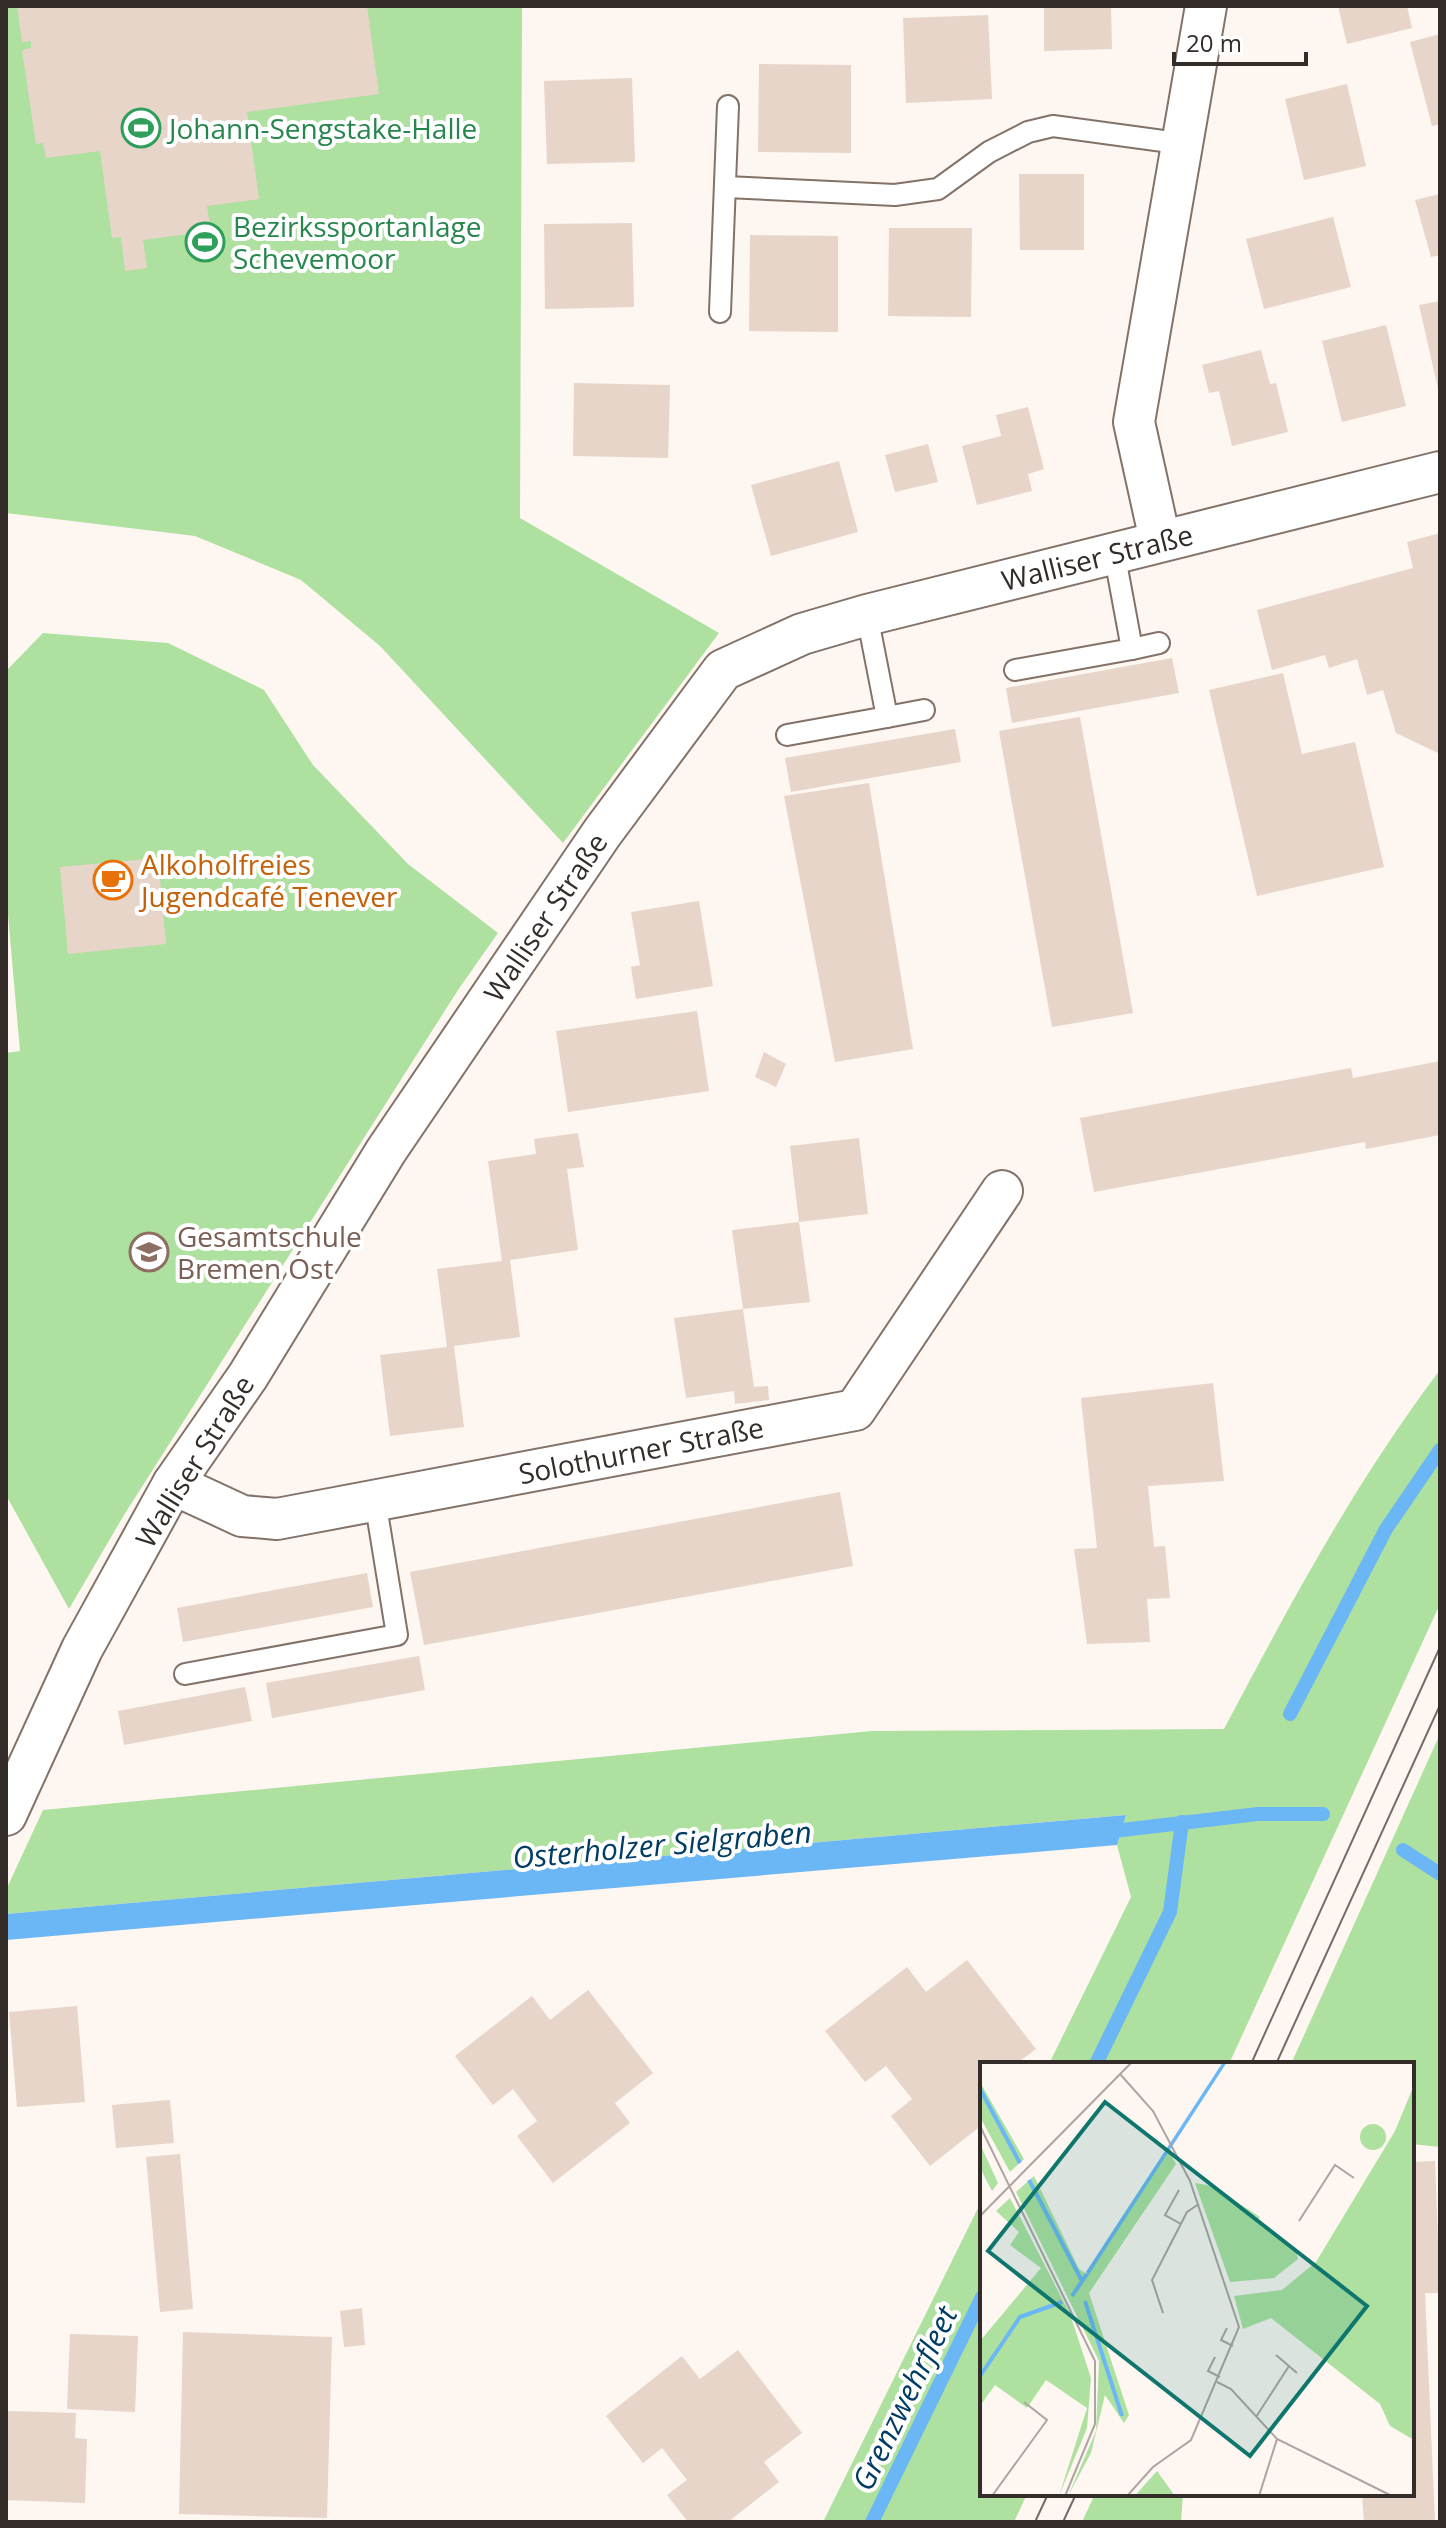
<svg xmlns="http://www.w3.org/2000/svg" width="1446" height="2528" font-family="'Open Sans',sans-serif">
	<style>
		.green { fill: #aee19f }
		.water { fill: #6bb6f5 }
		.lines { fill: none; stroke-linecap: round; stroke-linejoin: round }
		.stream { stroke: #6bb6f5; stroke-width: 14 }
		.building { fill: #e7d5c9 }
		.lane-casing { stroke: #827267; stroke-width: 24 }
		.street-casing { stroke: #827267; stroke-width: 44 }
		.lane { stroke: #fff; stroke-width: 20 }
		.street { stroke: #fff; stroke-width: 40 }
		.tram { stroke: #746c68; stroke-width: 2 }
		.labels { text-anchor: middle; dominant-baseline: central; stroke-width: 8; stroke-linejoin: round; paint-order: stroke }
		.leisure-label { font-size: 28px; fill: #27864d; stroke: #fff; text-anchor: start }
		.street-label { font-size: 28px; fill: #332c28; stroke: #fff }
		.food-label { font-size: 28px; fill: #c56008; stroke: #fff; text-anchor: start }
		.education-label { font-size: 28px; fill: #785e54; stroke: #fff; text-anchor: start }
		.water-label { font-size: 30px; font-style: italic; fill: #003c64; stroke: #fff }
		.inset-river { fill: none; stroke: #6bb6f5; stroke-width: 4 }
		.inset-road { fill: none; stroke: #ada5a1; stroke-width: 2 }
		.view { fill: #0f766e; fill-opacity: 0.15; stroke: #0f766e; stroke-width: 4 }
		.inset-edge { fill: none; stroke: #332c28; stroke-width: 4 }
	</style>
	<rect width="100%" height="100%" fill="#fef6f1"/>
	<g class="green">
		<path d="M 6,6 L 522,6 L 520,518 L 719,633 L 563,843 L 380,646 L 301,580 L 195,536 L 6,513 Z"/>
		<path d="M 43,633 L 168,643 L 264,690 L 313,765 L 408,864 L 498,933 L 458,990 L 124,1515 L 69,1609 L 6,1495 L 6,1053 L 20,1051 L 6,892 L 6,671 Z"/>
		<path d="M 1440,1370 L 1440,1604 L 1229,2064 L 1049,2064 L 1131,1897 L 1117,1845 L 1126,1815 L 6,1914 L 6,1890 L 43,1810 L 872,1731 L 1224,1729 C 1289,1606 1355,1482 1440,1370 Z"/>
		<path d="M 1440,1734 L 1440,2147 L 1412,2144 L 1412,2064 L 1291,2064 Z"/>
		<path d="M 982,2200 L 982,2494 L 1027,2494 L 1014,2522 L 823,2522 Z"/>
		<path d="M 1095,2494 L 1183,2494 L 1181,2522 L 1082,2522 Z"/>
	</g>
	<path class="water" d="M 1126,1815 L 1117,1845 L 6,1940 L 6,1914 Z"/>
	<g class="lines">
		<g class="stream">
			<path d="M 1290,1714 L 1386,1529 L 1440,1450"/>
			<path d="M 1105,1832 L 1258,1814 L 1323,1814"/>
			<path d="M 1403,1850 L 1440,1874"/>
			<path d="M 1096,2064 L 1170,1912 L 1182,1822"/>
			<path d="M 872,2522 L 982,2297"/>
		</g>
	</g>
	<g class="building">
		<path d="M 17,6 L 367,6 L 379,94 L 247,112 L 259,199 L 207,206 L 211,231 L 143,240 L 147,268 L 125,271 L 121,237 L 112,238 L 100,151 L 46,158 L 43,143 L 36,144 L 22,50 L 31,48 L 31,41 L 22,42 Z"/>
		<path d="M 1044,6 L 1111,6 L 1112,49 L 1044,51 Z"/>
		<path d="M 1338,6 L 1407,6 L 1412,28 L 1347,44 Z"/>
		<path d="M 988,15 L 992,99 L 906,103 L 903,18 Z"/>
		<path d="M 1440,34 L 1440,124 L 1432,126 L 1410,42 Z"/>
		<path d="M 759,64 L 851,65 L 851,153 L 758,152 Z"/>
		<path d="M 632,78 L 635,162 L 547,164 L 544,81 Z"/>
		<path d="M 1347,84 L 1366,166 L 1304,180 L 1285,99 Z"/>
		<path d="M 1019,174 L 1084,174 L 1084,250 L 1020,250 Z"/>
		<path d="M 1440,194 L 1440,255 L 1431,257 L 1415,200 Z"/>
		<path d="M 1333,217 L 1351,287 L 1264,309 L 1246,239 Z"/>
		<path d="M 632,223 L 634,307 L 545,309 L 544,224 Z"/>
		<path d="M 889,228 L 972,228 L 971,317 L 888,316 Z"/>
		<path d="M 750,235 L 838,236 L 838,332 L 749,331 Z"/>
		<path d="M 1440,301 L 1440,393 L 1439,393 L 1419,305 Z"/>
		<path d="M 1386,325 L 1406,406 L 1342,422 L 1322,341 Z"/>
		<path d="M 1261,350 L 1270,384 L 1276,383 L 1288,432 L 1232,446 L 1219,391 L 1209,393 L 1202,365 Z"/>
		<path d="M 574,383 L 670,385 L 668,458 L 573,456 Z"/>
		<path d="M 1028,407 L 1044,469 L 1028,474 L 1032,491 L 977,505 L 962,446 L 1001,436 L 996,415 Z"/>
		<path d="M 928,444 L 938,482 L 895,492 L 885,455 Z"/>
		<path d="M 839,461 L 858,532 L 771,556 L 751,485 Z"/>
		<path d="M 1440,533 L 1440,754 L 1396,733 L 1383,690 L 1367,695 L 1357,659 L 1329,668 L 1325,655 L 1272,670 L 1257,610 L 1413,568 L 1407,542 Z"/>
		<path d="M 1172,658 L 1179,693 L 1012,723 L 1006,688 Z"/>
		<path d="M 1283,673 L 1302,754 L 1355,742 L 1384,867 L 1257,896 L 1209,690 Z"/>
		<path d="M 1080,717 L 1133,1013 L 1052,1027 L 999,731 Z"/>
		<path d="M 955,729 L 961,762 L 791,792 L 785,758 Z"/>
		<path d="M 869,783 L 913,1049 L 835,1062 L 784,796 Z"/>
		<path d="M 158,858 L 166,944 L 68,954 L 60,867 Z"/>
		<path d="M 699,901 L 713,986 L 636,999 L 631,967 L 640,965 L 631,912 Z"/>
		<path d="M 697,1011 L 709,1091 L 568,1112 L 556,1031 Z"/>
		<path d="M 764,1052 L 786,1064 L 776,1087 L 755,1077 Z"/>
		<path d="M 1440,1061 L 1440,1135 L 1366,1149 L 1365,1142 L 1094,1192 L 1080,1118 L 1351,1068 L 1353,1078 Z"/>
		<path d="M 578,1133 L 584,1167 L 567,1169 L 578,1250 L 510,1260 L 520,1337 L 454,1346 L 464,1427 L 390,1436 L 380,1355 L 447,1347 L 437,1269 L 502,1261 L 488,1161 L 536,1154 L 534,1139 Z"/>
		<path d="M 859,1138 L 868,1214 L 799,1222 L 810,1302 L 743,1309 L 732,1230 L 799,1222 L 790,1146 Z"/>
		<path d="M 743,1309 L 754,1387 L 768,1386 L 769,1400 L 735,1404 L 734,1391 L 686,1398 L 674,1318 Z"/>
		<path d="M 1213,1383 L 1224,1481 L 1148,1486 L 1154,1547 L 1165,1546 L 1170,1598 L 1147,1599 L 1150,1642 L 1087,1644 L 1074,1549 L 1097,1548 L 1081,1398 Z"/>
		<path d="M 840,1492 L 853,1566 L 424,1645 L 410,1572 Z"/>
		<path d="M 367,1573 L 373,1607 L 183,1642 L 177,1608 Z"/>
		<path d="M 419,1656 L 425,1690 L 272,1718 L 266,1683 Z"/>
		<path d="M 245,1687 L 252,1721 L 124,1745 L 118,1711 Z"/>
		<path d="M 967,1960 L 1036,2049 L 1016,2064 L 982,2064 L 982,2125 L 930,2166 L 891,2116 L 912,2099 L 886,2066 L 865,2082 L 825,2031 L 907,1967 L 926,1992 Z"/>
		<path d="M 588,1990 L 653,2073 L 615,2103 L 630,2123 L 553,2183 L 517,2136 L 537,2121 L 513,2089 L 493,2105 L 455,2056 L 532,1996 L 550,2020 Z"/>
		<path d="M 77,2006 L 85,2102 L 17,2107 L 9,2012 Z"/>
		<path d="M 170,2100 L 174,2143 L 116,2148 L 112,2105 Z"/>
		<path d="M 180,2154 L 193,2309 L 160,2312 L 146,2157 Z"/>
		<path d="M 1435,2161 L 1440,2293 L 1425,2293 L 1435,2522 L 1364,2522 L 1362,2494 L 1412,2494 L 1412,2162 Z"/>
		<path d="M 362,2308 L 365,2345 L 344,2347 L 340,2311 Z"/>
		<path d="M 183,2332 L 332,2337 L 327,2518 L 179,2514 Z"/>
		<path d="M 70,2334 L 138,2336 L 135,2412 L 67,2409 Z"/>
		<path d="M 738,2350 L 802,2433 L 764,2462 L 779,2482 L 728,2522 L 688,2522 L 667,2495 L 687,2480 L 662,2448 L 643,2463 L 606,2416 L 682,2356 L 700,2379 Z"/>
		<path d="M 6,2411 L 76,2413 L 75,2438 L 87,2439 L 85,2503 L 6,2500 Z"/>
	</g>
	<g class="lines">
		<g class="lane-casing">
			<g id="lane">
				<path d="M 726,187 L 895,195 L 938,189 L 989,152 L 1028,132 L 1053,126 L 1185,144"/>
				<path d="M 720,312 L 728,106"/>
				<path d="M 1132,649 L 1159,643"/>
				<path d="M 1015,670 L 1132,649 L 1114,552"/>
				<path d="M 887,717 L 924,710"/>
				<path d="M 787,735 L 887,717 L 867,615"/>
				<path d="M 185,1674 L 397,1635 L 375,1500"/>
			</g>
		</g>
		<g class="street-casing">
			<g id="street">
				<path d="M 1160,540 L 1134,422 L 1206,6"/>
				<path d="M 173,1484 L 242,1516 L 277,1519 L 855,1410 L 1002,1191"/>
				<path d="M 6,1815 L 82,1649 L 173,1484 L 248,1376 L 386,1151 L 602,833 L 723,670 L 802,634 L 867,615 L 1440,472"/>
			</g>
		</g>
		<use href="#lane" class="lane"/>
		<use href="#street" class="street"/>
		<g class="tram">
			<path d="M 1251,2064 L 1440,1647"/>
			<path d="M 1276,2064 L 1440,1705"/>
			<path d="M 1035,2522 L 1048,2494"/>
			<path d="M 1063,2522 L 1076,2494"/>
		</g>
	</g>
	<defs>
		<g id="stadium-ring" transform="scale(2)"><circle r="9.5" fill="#fff" stroke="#2e9e5b" stroke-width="1.5"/><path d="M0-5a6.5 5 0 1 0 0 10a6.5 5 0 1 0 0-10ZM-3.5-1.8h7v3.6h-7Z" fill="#2e9e5b"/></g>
		<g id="cafe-ring" transform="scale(2)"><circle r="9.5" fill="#fff" stroke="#e8710a" stroke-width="1.5"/><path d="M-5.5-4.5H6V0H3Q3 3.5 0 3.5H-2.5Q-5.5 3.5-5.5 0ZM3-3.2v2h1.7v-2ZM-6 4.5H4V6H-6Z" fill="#e8710a"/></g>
		<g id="school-ring" transform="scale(2)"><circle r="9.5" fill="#fff" stroke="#8d6e63" stroke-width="1.5"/><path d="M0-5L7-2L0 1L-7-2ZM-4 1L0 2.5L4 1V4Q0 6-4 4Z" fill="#8d6e63"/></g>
	</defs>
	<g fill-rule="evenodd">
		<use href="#stadium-ring" x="141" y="128"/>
		<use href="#stadium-ring" x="205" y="242"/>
		<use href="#cafe-ring" x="113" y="880"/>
		<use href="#school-ring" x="149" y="1252"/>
	</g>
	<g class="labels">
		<g class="leisure-label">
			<text x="169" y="128">Johann-Sengstake-Halle</text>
			<text x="233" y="226">Bezirkssportanlage<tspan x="233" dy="32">Schevemoor</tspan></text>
		</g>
		<g class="street-label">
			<text transform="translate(1097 557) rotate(-14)">Walliser Straße</text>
			<text transform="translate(545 917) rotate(-56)">Walliser Straße</text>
			<text transform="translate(641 1450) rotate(-11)">Solothurner Straße</text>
			<text transform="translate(194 1461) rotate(-58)">Walliser Straße</text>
		</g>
		<g class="food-label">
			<text x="141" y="864">Alkoholfreies<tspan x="141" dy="32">Jugendcafé Tenever</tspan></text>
		</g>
		<g class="education-label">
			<text x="177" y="1236">Gesamtschule<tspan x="177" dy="32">Bremen Ost</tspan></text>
		</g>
		<g class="water-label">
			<text transform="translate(662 1844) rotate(-5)">Osterholzer Sielgraben</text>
			<text transform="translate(904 2398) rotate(-64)">Grenzwehrfleet</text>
		</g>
	</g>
	<g transform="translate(980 2062)">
		<rect width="434" height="434" fill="#fef6f1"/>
		<path d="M 0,20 L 44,97 L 30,110 L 0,55 ZM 434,23 L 434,378 L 410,364 L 400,342 L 291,256 L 263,267 L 254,234 L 302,228 L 336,200 L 415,69 ZM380 75a13 13 0 1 1 26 0a13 13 0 1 1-26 0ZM 0,82 L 18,121 L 12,129 L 0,106 ZM 189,89 L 196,102 L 109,231 L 149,353 L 144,361 L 125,333 L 111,391 L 88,434 L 116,369 L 119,299 L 36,130 L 54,114 L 99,207 L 108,213 ZM 215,121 L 232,124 L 280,155 L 277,161 L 316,187 L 318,197 L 294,216 L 250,220 ZM 30,136 L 90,252 L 111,316 L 107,366 L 79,434 L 107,346 L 66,318 L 47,346 L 15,323 L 0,344 L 0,279 L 61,206 L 30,183 L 39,170 L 16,149 ZM 177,409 L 195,434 L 155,434 L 160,428 Z" fill="#aee19f"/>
		<path d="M 243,0 L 247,0 L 108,214 L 106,210 Z" fill="#6bb6f5"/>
		<path class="inset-river" d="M 0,27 L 40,101M 49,118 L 102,219M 92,234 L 107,212M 105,239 L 142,354M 0,314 L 40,255 L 82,240"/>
		<path class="inset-road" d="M 140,12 L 173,49 L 210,119 L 259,265 L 211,378 L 173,405 L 147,434M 0,64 L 115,299 L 115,362 L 85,434M 199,128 L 185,153 L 201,162M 0,154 L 152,0M 319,159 L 355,103 L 374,116M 183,251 L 172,218 L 207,150 L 219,142M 247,266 L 241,278 L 253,284M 296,293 L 317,311M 235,295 L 228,309 L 240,315M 237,320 L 251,327 L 297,377 L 412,434M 276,355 L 309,304M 12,434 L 67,358 L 44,340M 279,434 L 297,377"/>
		<path class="view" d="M 125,40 L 387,244 L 270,394 L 8,189 Z"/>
		<rect width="434" height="434" class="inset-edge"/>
	</g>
	<rect width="1446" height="2528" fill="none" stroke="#332c28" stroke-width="16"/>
	<path d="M1174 52v12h132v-12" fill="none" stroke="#332c28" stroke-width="4"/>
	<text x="1186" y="52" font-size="24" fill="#332c28" stroke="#ffffff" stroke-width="6" paint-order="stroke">20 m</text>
</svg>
